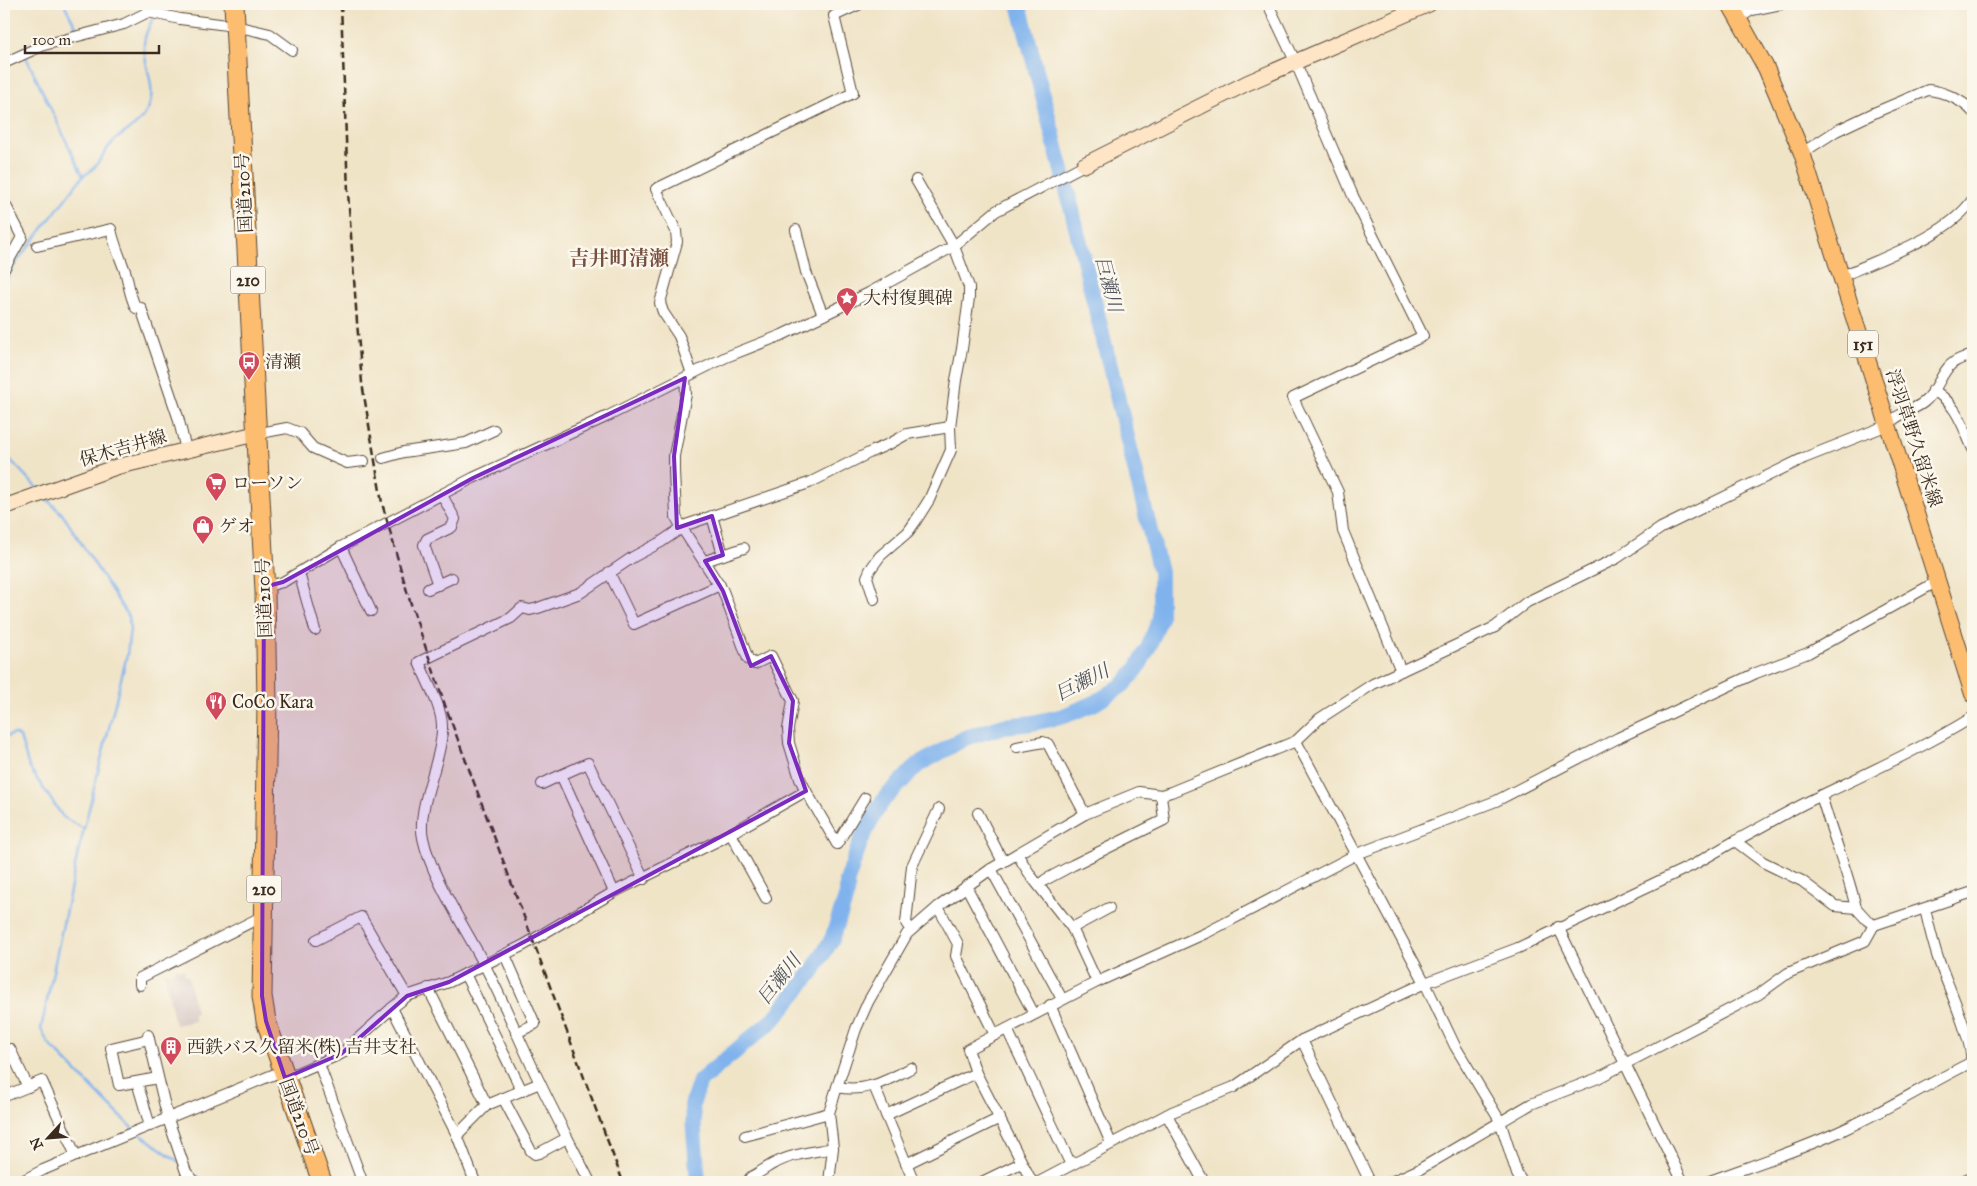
<svg xmlns="http://www.w3.org/2000/svg" width="1977" height="1186" font-family="'IM FELL Great Primer','Noto Serif JP',serif">
	<style>
		.industrial { fill: #d1bfbe }
		.lines { fill: none; stroke-linecap: round; stroke-linejoin: round }
		.stream { stroke: #80b3ed; stroke-width: 2.5 }
		.river { stroke: #80b3ed; stroke-width: 16 }
		.street-casing { stroke: #564637; stroke-width: 12 }
		.secondary-casing { stroke: #564637; stroke-width: 17 }
		.primary-casing { stroke: #564637; stroke-width: 18 }
		.highway-casing { stroke: #564637; stroke-width: 21 }
		.street { stroke: #fff; stroke-width: 10 }
		.secondary { stroke: #fee5c5; stroke-width: 15 }
		.primary { stroke: #fcbd6f; stroke-width: 16 }
		.highway { stroke: #fcbd6f; stroke-width: 19 }
		.rail { stroke: #3b2a1e; stroke-width: 2.5; stroke-dasharray: 8 4; stroke-linecap: butt }
		.marked { fill: #7b2cbf; fill-opacity: 0.2; stroke: #7b2cbf; stroke-width: 4; stroke-linejoin: round }
		.labels { text-anchor: middle; dominant-baseline: central; stroke-width: 5; stroke-linejoin: round; paint-order: stroke }
		.shield { fill: #fbf7ec; stroke: #75685c; stroke-width: 1 }
		.shield-label { font-size: 16px; font-weight: bold; fill: #3b2a1e }
		.street-label { font-size: 18px; fill: #3b2a1e; stroke: #fbf7ec }
		.poi-label { font-size: 18px; fill: #3b2a1e; stroke: #fbf7ec; text-anchor: start }
		.water-label { font-size: 19px; font-style: italic; fill: #50535c; stroke: #fbf7ec }
		.quarter-label { font-size: 20px; font-weight: bold; fill: #764f3f; stroke: #fbf7ec }
	</style>
	<rect width="100%" height="100%" fill="#fbf7ec"/>
	<filter id="ink" filterUnits="userSpaceOnUse"><feTurbulence type="fractalNoise" baseFrequency=".02" numOctaves="2"/><feDisplacementMap in="SourceGraphic" scale="10" xChannelSelector="R" yChannelSelector="G"/><feConvolveMatrix kernelMatrix="1 2 1 2 8 2 1 2 1" color-interpolation-filters="sRGB"/></filter>
	<filter id="wash" filterUnits="userSpaceOnUse"><feTurbulence type="fractalNoise" baseFrequency=".0096" numOctaves="4" result="noise"/><feDisplacementMap in="SourceGraphic" scale="20" xChannelSelector="R" yChannelSelector="G"/><feGaussianBlur stdDeviation="1.12" result="paint"/><feColorMatrix in="noise" values="0 0 0 0 0 0 0 0 0 0 0 0 0 0 0 0 0 1.4 0 .05"/><feComposite in="paint" operator="in"/></filter>
	<g filter="url(#wash)">
		<rect width="100%" height="100%" fill="#f0e4c7"/>
		<path class="industrial" d="M 179,968 L 180,970 L 184,969 L 185,975 L 188,975 L 196,1013 L 193,1014 L 195,1021 L 175,1025 L 164,973 L 175,971 L 175,969 Z"/>
		<g class="lines">
			<g class="stream">
				<path d="M 24,52 L 22,49 L 46,37 L 77,29 L 64,4"/>
				<path d="M 83,176 C 98,169 102,153 113,142 C 123,132 140,125 147,111 C 158,90 145,69 144,48 C 143,35 150,27 154,15"/>
				<path d="M 4,286 L 12,268 L 83,176 L 26,57"/>
				<path d="M 4,374 L 6,397 L 4,399"/>
				<path d="M 4,453 L 37,488"/>
				<path d="M 46,498 L 63,515 L 128,616 L 130,629 L 127,655 L 77,857 L 41,1029 L 48,1043 L 133,1129"/>
				<path d="M 4,737 L 14,734 L 20,737 L 29,767 L 48,795 L 63,817 L 84,829"/>
				<path d="M 140,1134 L 180,1163"/>
				<path d="M 194,1174 L 205,1182"/>
			</g>
			<path class="river" d="M 698,1182 L 692,1105 L 700,1081 L 774,1019 L 812,972 L 832,939 L 847,894 L 847,881 L 861,840 L 873,816 L 884,799 L 918,765 L 965,738 L 1004,726 L 1032,723 L 1064,716 L 1095,703 L 1123,685 L 1137,669 L 1149,646 L 1160,618 L 1160,572 L 1068,194 L 1019,4"/>
		</g>
	</g>
	<g filter="url(#ink)">
		<g class="lines">
			<g class="street-casing">
				<g id="street">
					<path d="M 1268,4 L 1295,61 L 1353,196 L 1423,336 L 1293,398 L 1338,492 L 1343,531 L 1401,671"/>
					<path d="M 1739,18 L 1752,10 L 1781,4"/>
					<path d="M 4,63 L 44,45 L 124,24 L 148,12 L 180,19 L 235,26 L 270,34 L 292,50"/>
					<path d="M 1802,153 L 1836,131 L 1876,112 L 1928,90 C 1943,91 1964,101 1973,112"/>
					<path d="M 4,202 L 22,237 L 4,269"/>
					<path d="M 796,230 L 806,272 L 823,315"/>
					<path d="M 37,246 L 111,229 C 114,245 121,259 126,274 C 129,286 130,297 136,308 L 141,308 L 178,417 L 186,450"/>
					<path d="M 1842,278 L 1849,273 C 1887,256 1950,234 1973,199"/>
					<path d="M 692,374 L 679,336 L 663,312 L 660,303 L 677,242 L 676,231 L 656,189 L 853,93 L 834,16 L 860,4"/>
					<path d="M 1933,390 C 1957,404 1962,425 1973,449"/>
					<path d="M 255,434 L 287,428 L 300,433 L 313,448 L 347,463 L 364,461"/>
					<path d="M 383,458 L 404,452 L 466,443 L 494,430"/>
					<path d="M 712,516 L 723,555"/>
					<path d="M 341,547 L 371,611"/>
					<path d="M 705,561 L 744,548"/>
					<path d="M 609,572 L 634,624 L 720,585"/>
					<path d="M 299,573 L 315,630"/>
					<path d="M 438,585 L 424,545 L 427,539 L 452,527 L 455,519 L 442,495"/>
					<path d="M 264,587 L 283,582 L 341,547 L 473,478 L 608,416 L 726,357 L 782,335 L 869,293 L 954,246 L 996,211 L 1084,165"/>
					<path d="M 428,589 L 452,578"/>
					<path d="M 874,599 L 867,577 L 870,570 L 880,556 L 908,532 L 915,522 L 929,500 L 951,450 L 950,427 L 956,380 L 962,349 L 969,298 L 969,287 L 954,246 L 916,180"/>
					<path d="M 1296,741 L 1425,983 L 1455,1046 L 1500,1121 L 1517,1174 L 1522,1182"/>
					<path d="M 1017,747 L 1043,742 L 1048,744 L 1085,814"/>
					<path d="M 561,775 L 588,763 L 644,879"/>
					<path d="M 542,784 L 561,775 L 614,892"/>
					<path d="M 806,791 L 837,844 L 865,798"/>
					<path d="M 1821,795 C 1832,834 1847,869 1856,908"/>
					<path d="M 978,813 L 1003,862"/>
					<path d="M 731,834 L 766,898"/>
					<path d="M 1735,841 C 1764,826 1791,809 1820,796 C 1872,771 1924,747 1973,717"/>
					<path d="M 1017,854 L 1031,876 L 1072,928 L 1097,982"/>
					<path d="M 991,869 L 1062,999"/>
					<path d="M 1039,885 L 1045,880 L 1073,865 L 1164,820 L 1161,795"/>
					<path d="M 966,886 L 1034,1014"/>
					<path d="M 938,907 L 958,944 L 956,956 L 995,1035"/>
					<path d="M 1558,927 L 1683,1182"/>
					<path d="M 1072,928 L 1109,908"/>
					<path d="M 911,930 L 906,923 L 912,866 L 939,809"/>
					<path d="M 316,940 L 361,917 L 407,996"/>
					<path d="M 505,955 L 535,1024 L 516,1033"/>
					<path d="M 465,974 L 522,1091"/>
					<path d="M 140,985 L 140,978 L 263,916"/>
					<path d="M 428,988 L 487,1105 L 540,1083"/>
					<path d="M 1050,1005 L 1111,1143"/>
					<path d="M 392,1008 L 457,1135 L 475,1182"/>
					<path d="M 1007,1029 L 1071,1165"/>
					<path d="M 148,1035 L 168,1119 L 186,1172 L 195,1182"/>
					<path d="M 149,1039 L 111,1048 L 119,1085 L 158,1078"/>
					<path d="M 1302,1040 L 1370,1182"/>
					<path d="M 10,1049 L 28,1087"/>
					<path d="M 319,1064 L 361,1178 L 356,1182"/>
					<path d="M 285,1078 L 341,1054 L 392,1008 L 407,996 L 449,982 L 524,945 L 614,892 L 721,839 L 806,791 L 800,779 L 789,743 L 788,729 L 793,701 L 771,656 L 755,664 L 748,659 L 723,591 L 682,528 L 676,517 L 674,471 L 674,456 L 686,394 L 685,378"/>
					<path d="M 137,1082 L 150,1126"/>
					<path d="M 874,1086 L 914,1182"/>
					<path d="M 837,1087 C 866,1093 886,1081 911,1068"/>
					<path d="M 4,1094 L 5,1096 L 42,1081 L 76,1156"/>
					<path d="M 503,1098 L 531,1151 L 535,1154 L 539,1153 L 567,1138"/>
					<path d="M 886,1115 L 976,1073"/>
					<path d="M 1167,1115 L 1204,1182"/>
					<path d="M 457,1135 L 487,1105"/>
					<path d="M 745,1136 L 829,1113"/>
					<path d="M 906,1164 L 1000,1118"/>
					<path d="M 4,1178 L 7,1182"/>
					<path d="M 20,1182 L 43,1170 L 76,1156 L 282,1071"/>
					<path d="M 590,1182 C 573,1148 555,1115 539,1081 C 520,1042 504,1002 484,964 C 465,927 431,877 423,838 C 416,806 443,760 442,726 C 442,707 426,680 419,662 L 511,618 L 522,608 L 530,610 L 538,608 L 580,593 L 633,557 L 661,542 L 686,525 L 809,483 L 873,451 L 891,443 L 907,434 L 950,427"/>
					<path d="M 747,1182 L 751,1177 C 760,1173 766,1167 775,1163 C 792,1154 814,1152 833,1148"/>
					<path d="M 829,1182 L 833,1148 L 829,1113 L 837,1087 L 856,1029 L 868,1002 L 907,934 L 938,907 L 991,869 L 1085,814 L 1139,792 L 1161,795 L 1171,792 L 1296,741 L 1319,719 L 1373,684 L 1495,627 L 1527,602 L 1617,558 L 1661,528 L 1804,458 L 1888,425 C 1897,413 1913,411 1924,402 C 1944,386 1939,359 1973,356"/>
					<path d="M 982,1182 L 1021,1163"/>
					<path d="M 1032,1182 L 976,1073 L 968,1049 L 1097,982 L 1208,932 L 1357,854 L 1496,801 L 1618,738 L 1756,673 L 1808,653 L 1938,581"/>
					<path d="M 1039,1182 L 1172,1112 L 1234,1087 L 1302,1040 L 1425,983 L 1518,948 L 1693,865 L 1735,841 L 1763,862 L 1802,881 L 1835,906 L 1856,908 L 1867,920 L 1874,925 L 1973,892"/>
					<path d="M 1391,1182 L 1420,1169 L 1531,1104 L 1598,1078 L 1759,994 L 1788,973 L 1865,941 L 1874,925"/>
					<path d="M 1707,1182 C 1753,1165 1801,1150 1845,1129 C 1888,1109 1928,1084 1970,1063 C 1977,1049 1945,979 1939,961 C 1933,944 1929,926 1925,909"/>
				</g>
			</g>
			<g class="secondary-casing">
				<g id="secondary">
					<path d="M 1084,165 L 1247,83 L 1429,4"/>
					<path d="M 4,507 L 116,467 L 255,434"/>
					<path d="M 1966,1182 L 1973,1179"/>
				</g>
			</g>
			<g class="primary-casing">
				<path id="primary" d="M 1730,4 L 1766,68 L 1802,153 L 1973,694"/>
			</g>
			<g class="highway-casing">
				<path id="highway" d="M 234,4 L 265,591 L 267,703 L 262,996 L 266,1021 L 322,1182"/>
			</g>
			<use href="#street" class="street"/>
			<use href="#secondary" class="secondary"/>
			<use href="#primary" class="primary"/>
			<use href="#highway" class="highway"/>
			<path class="rail" d="M 341,4 L 348,192 L 357,322 L 362,383 L 382,503 L 408,595 L 445,705 L 623,1182"/>
		</g>
	</g>
	<path class="marked" d="M 685,378 L 674,456 L 677,528 L 712,516 L 723,555 L 705,561 L 723,591 L 751,666 L 771,656 L 793,701 L 789,743 L 806,791 L 449,982 L 407,996 L 341,1054 L 285,1078 L 266,1021 L 262,996 L 264,587 L 283,582 L 473,478 Z"/>
	<defs>
		<g id="sight-pin" transform="scale(1.125)"><path d="M0 17L-7.5 6A9.5 9.5 0 1 1 7.5 6Z" fill="#d1495b" stroke="#fbf7ec"/><path d="M0-6L1.8-2.2L6-1.7L2.9 1.2L3.7 5.4L0 3.3L-3.7 5.4L-2.9 1.2L-6-1.7L-1.8-2.2Z" fill="#fff"/></g>
		<g id="bus-pin" transform="scale(1.125)"><path d="M0 17L-7.5 6A9.5 9.5 0 1 1 7.5 6Z" fill="#d1495b" stroke="#fbf7ec"/><path d="M-5-6H5V4H4V6H2V4H-2V6H-4V4H-5ZM-3.5-4V0h7V-4ZM-3.5 1.2v1.5H-2V1.2ZM2 1.2v1.5H3.5V1.2Z" fill="#fff"/></g>
		<g id="supermarket-pin" transform="scale(1.125)"><path d="M0 17L-7.5 6A9.5 9.5 0 1 1 7.5 6Z" fill="#d1495b" stroke="#fbf7ec"/><path d="M-6-5.5h2.5l.6 2H6L4.5 2H-2.5L-4.4-4H-6ZM-1.5 3.2a1.3 1.3 0 1 0 .1 0ZM3 3.2a1.3 1.3 0 1 0 .1 0Z" fill="#fff"/></g>
		<g id="shop-pin" transform="scale(1.125)"><path d="M0 17L-7.5 6A9.5 9.5 0 1 1 7.5 6Z" fill="#d1495b" stroke="#fbf7ec"/><path d="M-5-2.5h2.3a2.7 3.5 0 0 1 5.4 0H5L5.5 6h-11ZM-1.5-2.5h3a1.5 2.3 0 0 0-3 0Z" fill="#fff"/></g>
		<g id="restaurant-pin" transform="scale(1.125)"><path d="M0 17L-7.5 6A9.5 9.5 0 1 1 7.5 6Z" fill="#d1495b" stroke="#fbf7ec"/><path d="M-5-6h1v4h1v-4h1v4h1v-4h1v5L-1.5 .5V6h-2V.5L-5-1ZM5-6V6H3V1.5H1.5Q1.5-4 5-6Z" fill="#fff"/></g>
		<g id="building-pin" transform="scale(1.125)"><path d="M0 17L-7.5 6A9.5 9.5 0 1 1 7.5 6Z" fill="#d1495b" stroke="#fbf7ec"/><path d="M-4-6H4V6H1V3H-1V6H-4ZM-2.5-4.3h1.7v1.8h-1.7ZM.8-4.3h1.7v1.8H.8ZM-2.5-1h1.7V.8h-1.7ZM.8-1h1.7V.8H.8Z" fill="#fff"/></g>
	</defs>
	<g fill-rule="evenodd">
		<use href="#sight-pin" x="847" y="298"/>
		<use href="#bus-pin" x="249" y="362"/>
		<use href="#supermarket-pin" x="216" y="483"/>
		<use href="#shop-pin" x="203" y="526"/>
		<use href="#restaurant-pin" x="216" y="702"/>
		<use href="#building-pin" x="171" y="1047"/>
	</g>
	<g class="labels">
		<g class="shield">
			<rect x="230.5" y="266.5" width="35" height="27" rx="4"/>
			<rect x="1848" y="330.5" width="30" height="27" rx="4"/>
			<rect x="246.5" y="875.5" width="35" height="27" rx="4"/>
		</g>
		<g class="shield-label">
			<text x="248" y="280">210</text>
			<text x="1863" y="344">151</text>
			<text x="264" y="889">210</text>
		</g>
		<g class="street-label">
			<text transform="translate(244 193) rotate(-93)">国道210号</text>
			<text transform="translate(1914 438) rotate(72)">浮羽草野久留米線</text>
			<text transform="translate(123 448) rotate(-16)">保木吉井線</text>
			<text transform="translate(264 598) rotate(-92)">国道210号</text>
			<text transform="translate(299 1117) rotate(70)">国道210号</text>
		</g>
		<g class="poi-label">
			<text x="863" y="298">大村復興碑</text>
			<text x="265" y="362">清瀬</text>
			<text x="232" y="483">ローソン</text>
			<text x="219" y="526">ゲオ</text>
			<text x="232" y="702">CoCo Kara</text>
			<text x="187" y="1047">西鉄バス久留米(株) 吉井支社</text>
		</g>
		<g class="water-label">
			<text transform="translate(1109 284) rotate(76)">巨瀬川</text>
			<text transform="translate(1082 682) rotate(-27)">巨瀬川</text>
			<text transform="translate(779 979) rotate(-52)">巨瀬川</text>
		</g>
		<g class="quarter-label">
			<text x="619" y="258">吉井町清瀬</text>
		</g>
	</g>
	<rect width="1977" height="1186" fill="none" stroke="#fbf7ec" stroke-width="20"/>
	<g transform="translate(48 1138) rotate(244)" stroke="#fbf7ec" stroke-width="4" paint-order="stroke">
	<path d="M0-4L9 19L0 12L-9 19Z" fill="#3b2a1e"/>
	<text y="-8" font-size="14" font-weight="bold" text-anchor="middle" fill="#3b2a1e">N</text>
	</g>
	<path d="M25 45v8h134v-8" fill="none" stroke="#3b2a1e" stroke-width="2.5"/>
	<text x="32" y="45" font-size="15" fill="#3b2a1e" stroke="#fbf7ec" stroke-width="4" paint-order="stroke">100 m</text>
</svg>
